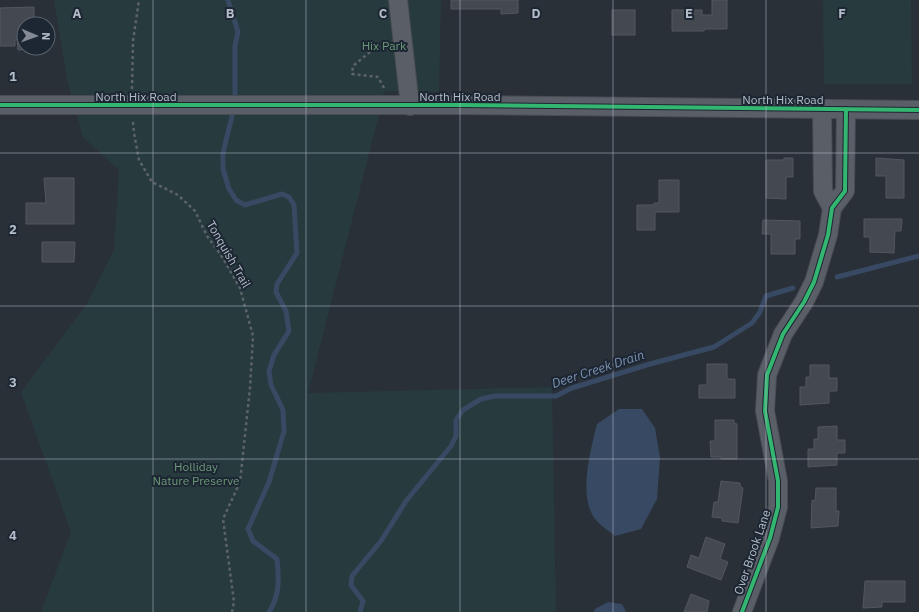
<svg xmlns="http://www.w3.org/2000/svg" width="919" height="612" font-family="'IBM Plex Sans',sans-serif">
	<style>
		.green { fill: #273a3e }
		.water { fill: #384963 }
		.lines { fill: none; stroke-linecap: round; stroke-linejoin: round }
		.stream { stroke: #384963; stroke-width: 5 }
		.building { fill: #444950; stroke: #52575f }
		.minor-casing { stroke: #484c53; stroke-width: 20 }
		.path { stroke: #5d636a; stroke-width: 2.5; stroke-dasharray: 3 3; stroke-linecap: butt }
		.minor { stroke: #5a5e66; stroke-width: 18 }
		.cycleway-casing { stroke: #1d2633; stroke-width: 6 }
		.cycleway { stroke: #33b770; stroke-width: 4 }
		.grid { fill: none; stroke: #b4bcc9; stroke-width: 1; stroke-opacity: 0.55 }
		.labels { text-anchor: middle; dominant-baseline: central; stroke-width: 4; stroke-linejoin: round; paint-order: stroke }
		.park-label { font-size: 12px; fill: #6b9a76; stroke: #1d2633 }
		.street-label { font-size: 12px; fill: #b4bcc9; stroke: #1d2633 }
		.water-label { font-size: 13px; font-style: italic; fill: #7c92b1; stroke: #1d2633 }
		.grid-label { font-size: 13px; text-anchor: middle; font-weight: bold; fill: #b4bcc9; stroke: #1d2633; stroke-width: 4; stroke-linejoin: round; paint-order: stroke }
	</style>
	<rect width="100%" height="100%" fill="#2a3038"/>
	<g class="green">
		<path d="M 54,0 L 441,0 L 439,92 L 385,91 L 308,393 L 552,387 L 556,612 L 41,612 L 71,532 L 21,392 L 86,305 L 114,250 L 119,170 L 83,137 L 67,79 Z"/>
		<path d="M 823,0 L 911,0 L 912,84 L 824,84 Z"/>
	</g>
	<g class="water">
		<path d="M 619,409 L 642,409 L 655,428 L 660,457 L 657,499 L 641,529 L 615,536 C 609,531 601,526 596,520 C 577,498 591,449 597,424 Z"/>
		<path d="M 608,602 L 622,604 L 626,612 L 594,612 L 595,609 Z"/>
	</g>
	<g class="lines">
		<g class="stream">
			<path d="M 228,0 L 238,32 L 235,46 L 235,104 L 223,153 L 223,169 L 229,189 L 236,200 L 245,205 L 282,194 L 289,197 L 294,205 L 297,253 L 277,284 L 276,292 L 286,311 L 289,331 L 274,355 L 269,371 L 271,385 L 283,410 L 284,431 L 269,482 L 248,529 L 253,541 L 277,559 C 279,579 280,595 269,612"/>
			<path d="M 837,277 L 919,256"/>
			<path d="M 360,612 L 363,601 L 351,585 L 352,576 L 381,541 L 406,501 L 451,446 L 456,436 L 456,420 L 463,410 L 481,399 L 495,396 L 556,396 L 572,388 L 650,364 L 714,347 L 752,323 L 760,312 L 766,296 L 793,288"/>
		</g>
	</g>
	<g class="building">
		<path d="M 451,0 L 518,0 L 518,13 L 501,14 L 501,9 L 451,9 Z"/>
		<path d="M 712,0 L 727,0 L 727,29 L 705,29 L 704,31 L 672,31 L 672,10 L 702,10 L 702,15 L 712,15 Z"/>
		<path d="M 34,7 L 34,24 L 24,24 L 24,48 L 35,48 L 35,49 L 18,50 L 17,39 L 15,40 L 15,46 L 0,46 L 0,8 Z"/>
		<rect x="612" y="10" width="23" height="25"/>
		<path d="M 784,158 L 793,158 L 793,177 L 786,177 L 786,199 L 766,198 L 766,160 L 784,160 Z"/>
		<path d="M 876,158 L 904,160 L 904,198 L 886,198 L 886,176 L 876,176 Z"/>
		<path d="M 44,178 L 74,178 L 74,224 L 26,224 L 26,203 L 46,203 Z"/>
		<path d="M 659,180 L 679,180 L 679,212 L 655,212 L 655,230 L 637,230 L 637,205 L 654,205 L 654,203 L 659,203 Z"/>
		<path d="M 864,219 L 902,219 L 901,231 L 895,231 L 894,253 L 870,252 L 870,237 L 864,237 Z"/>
		<path d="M 763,220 L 800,221 L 800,239 L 795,239 L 795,254 L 771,254 L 771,234 L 762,234 Z"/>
		<path d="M 42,242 L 75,242 L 74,262 L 42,262 Z"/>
		<path d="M 707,364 L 727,364 L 727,379 L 735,379 L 735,398 L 699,398 L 699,385 L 707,385 Z"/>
		<path d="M 810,365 L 829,365 L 829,378 L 837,378 L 837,391 L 829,391 L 829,403 L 800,405 L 800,387 L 806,387 L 806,377 L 810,377 Z"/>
		<path d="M 715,420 L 734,420 L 734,423 L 737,424 L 737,459 L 721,459 L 721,457 L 711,457 L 710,441 L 715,441 Z"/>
		<path d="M 837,426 L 837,440 L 845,440 L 845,453 L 837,453 L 837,465 L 808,467 L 808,449 L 814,449 L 814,439 L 818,439 L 818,427 Z"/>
		<path d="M 721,481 L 740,483 L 740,486 L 743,488 L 738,523 L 722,521 L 722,518 L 712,517 L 714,502 L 718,502 Z"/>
		<path d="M 816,488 L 836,488 L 836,511 L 839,511 L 838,526 L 811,528 L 812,500 L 815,501 Z"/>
		<path d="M 706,537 L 725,544 L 720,559 L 728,562 L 721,580 L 687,567 L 691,555 L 699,558 Z"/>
		<path d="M 865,581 L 905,581 L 905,602 L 882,602 L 882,607 L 863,608 Z"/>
		<path d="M 691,594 L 709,601 L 707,612 L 684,612 Z"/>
	</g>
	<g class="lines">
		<g class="minor-casing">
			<g id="minor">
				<path d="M 398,0 L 410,106"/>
				<path d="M 0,105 L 461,105 L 919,110"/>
				<path d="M 822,109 L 823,191 L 832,208"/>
				<path d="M 742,612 L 770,538 L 778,507 L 778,481 L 765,411 L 767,375 L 783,334 L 804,302 L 814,282 L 828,235 L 832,208 L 845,191 L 846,109"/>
			</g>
		</g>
		<g class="path">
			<path d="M 384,88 L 378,77 L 352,74 L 353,66 L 377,46 L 385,44"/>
			<path d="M 132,89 L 133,41 L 139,0"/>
			<path d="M 133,122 L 134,133 L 139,160 L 152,182 L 178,195 L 195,211 L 207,236 L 221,255 L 240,288 L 253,336 L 250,388 L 240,482 L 223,519 L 234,602 L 232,612"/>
		</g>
		<use href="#minor" class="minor"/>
		<g class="cycleway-casing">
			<g id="cycleway">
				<path d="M 0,105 L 461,105 L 919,110"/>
				<path d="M 742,612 L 770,538 L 778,507 L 778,481 L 765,411 L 767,375 L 783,334 L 804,302 L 814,282 L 828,235 L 832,208 L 845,191 L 846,109"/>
			</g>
		</g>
		<use href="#cycleway" class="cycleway"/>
	</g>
	<path class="grid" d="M 153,0 L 153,612M 306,0 L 306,612M 460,0 L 460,612M 613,0 L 613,612M 766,0 L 766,612M 0,153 L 919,153M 0,306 L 919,306M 0,459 L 919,459"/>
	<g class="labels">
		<g class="park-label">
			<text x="384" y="45">Hix Park</text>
			<text x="196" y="466">Holliday<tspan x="196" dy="14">Nature Preserve</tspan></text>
		</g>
		<g class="street-label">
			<text x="136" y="96">North Hix Road</text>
			<text x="460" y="96">North Hix Road</text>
			<text x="783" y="99">North Hix Road</text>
			<text transform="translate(229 254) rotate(60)">Tonquish Trail</text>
			<text transform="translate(752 552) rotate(-71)">Over Brook Lane</text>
		</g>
		<g class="water-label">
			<text transform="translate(598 369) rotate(-18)">Deer Creek Drain</text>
		</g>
	</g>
	<g class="grid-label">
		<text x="77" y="18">A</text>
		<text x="230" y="18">B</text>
		<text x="383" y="18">C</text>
		<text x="536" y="18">D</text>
		<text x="689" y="18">E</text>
		<text x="842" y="18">F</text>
		<text x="13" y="81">1</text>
		<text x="13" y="234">2</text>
		<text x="13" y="387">3</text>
		<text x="13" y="540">4</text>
	</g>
	<g transform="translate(36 36) rotate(92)"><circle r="19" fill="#1d2633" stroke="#59626f"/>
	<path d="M0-3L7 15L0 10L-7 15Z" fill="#848b96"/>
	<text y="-6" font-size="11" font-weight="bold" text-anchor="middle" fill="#b4bcc9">N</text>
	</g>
</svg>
